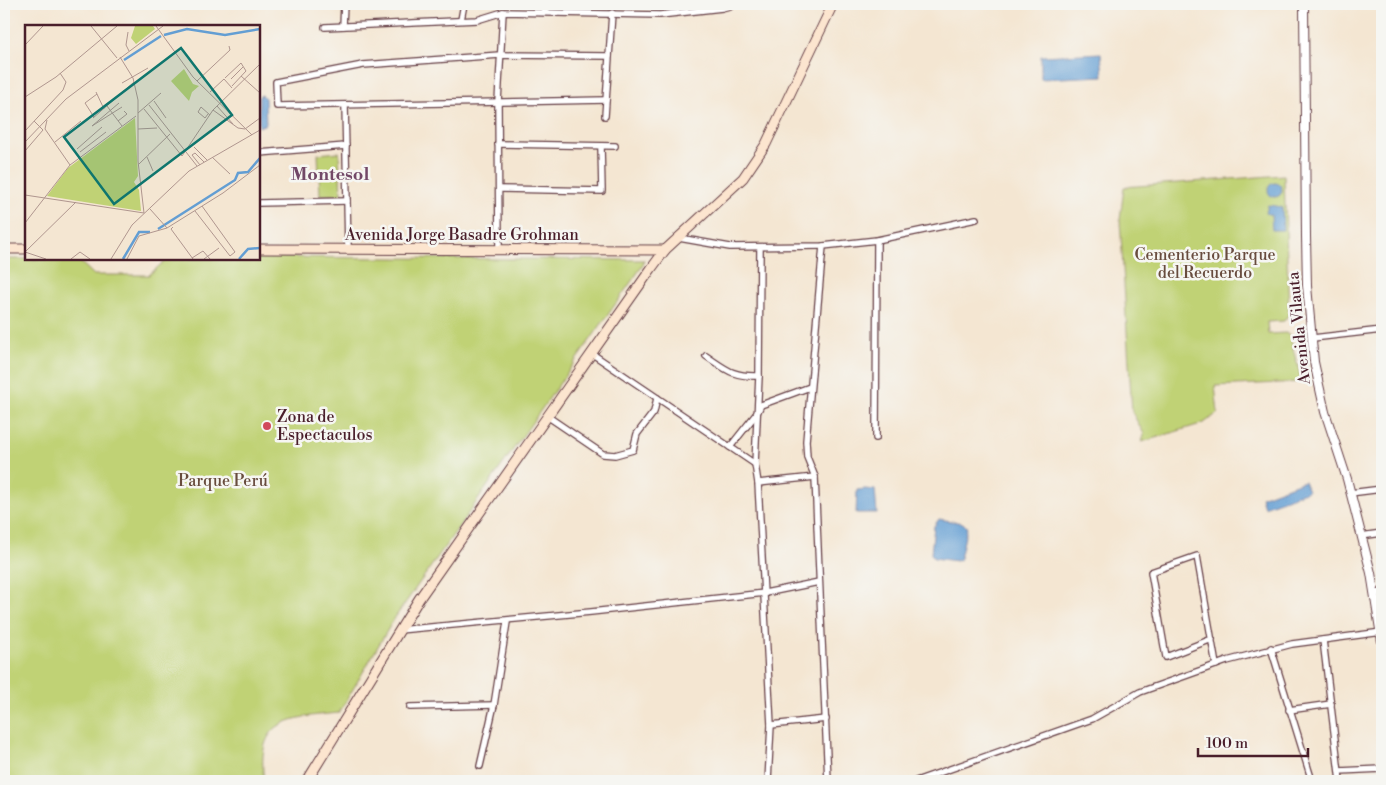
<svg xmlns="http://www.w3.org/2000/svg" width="1386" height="785" font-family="'Libre Bodoni',serif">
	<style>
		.green { fill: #c0d275; stroke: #857850 }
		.water { fill: #639ed3; stroke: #565e7f }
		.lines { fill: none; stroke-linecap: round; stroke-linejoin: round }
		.minor-casing { stroke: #643d44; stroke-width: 8 }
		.tertiary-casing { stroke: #643d44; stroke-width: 10 }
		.secondary-casing { stroke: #643d44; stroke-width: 11 }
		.minor { stroke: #fff; stroke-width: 5.5 }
		.tertiary { stroke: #fff; stroke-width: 8 }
		.secondary { stroke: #fce5cf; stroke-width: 9 }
		.poi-dot { fill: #d1495b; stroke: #f6f6f2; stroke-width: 2 }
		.labels { text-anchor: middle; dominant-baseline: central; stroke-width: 5; stroke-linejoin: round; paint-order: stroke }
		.street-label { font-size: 16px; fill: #4a1f2b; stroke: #f6f6f2 }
		.park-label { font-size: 16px; fill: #684c3e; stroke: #f6f6f2 }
		.poi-label { font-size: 16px; fill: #4a1f2b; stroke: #f6f6f2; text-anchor: start }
		.neighbourhood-label { font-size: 18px; font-weight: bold; fill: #724867; stroke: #f6f6f2 }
		.inset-river { fill: none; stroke: #639ed3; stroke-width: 2.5 }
		.inset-road { fill: none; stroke: #b0968f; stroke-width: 1 }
		.view { fill: #0f766e; fill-opacity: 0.15; stroke: #0f766e; stroke-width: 2.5 }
		.inset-edge { fill: none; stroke: #4a1f2b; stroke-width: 2.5 }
	</style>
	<rect width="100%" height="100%" fill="#f6f6f2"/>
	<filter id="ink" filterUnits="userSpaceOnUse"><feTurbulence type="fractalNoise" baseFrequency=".02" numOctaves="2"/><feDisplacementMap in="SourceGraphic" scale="10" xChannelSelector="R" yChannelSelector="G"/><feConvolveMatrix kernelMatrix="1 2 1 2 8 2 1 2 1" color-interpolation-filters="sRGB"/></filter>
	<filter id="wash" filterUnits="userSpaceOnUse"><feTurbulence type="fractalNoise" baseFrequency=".0096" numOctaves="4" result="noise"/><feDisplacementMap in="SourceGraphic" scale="20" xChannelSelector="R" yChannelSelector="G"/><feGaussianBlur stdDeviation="1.12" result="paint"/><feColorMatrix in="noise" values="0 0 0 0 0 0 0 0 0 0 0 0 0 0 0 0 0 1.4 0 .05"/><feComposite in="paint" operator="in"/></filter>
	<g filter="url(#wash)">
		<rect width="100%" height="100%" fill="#f4e6d2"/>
		<g class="green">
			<path d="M 339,152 L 341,195 L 320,195 L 318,154 Z"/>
			<path d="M 1284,175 L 1289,314 L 1284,321 L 1267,322 L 1268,334 L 1286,333 L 1291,337 C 1293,354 1299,365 1301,382 L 1215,386 L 1218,413 L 1204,423 L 1142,442 L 1144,434 L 1132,412 L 1120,220 L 1124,187 Z"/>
			<path d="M 259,257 L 644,260 L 643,265 L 394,619 L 339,713 C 287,718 256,719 264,781 L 4,781 L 4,259 L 77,259 L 94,275 L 149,275 L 167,259 Z"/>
		</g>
		<g class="water">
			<path d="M 1101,53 L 1103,76 L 1041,79 L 1041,56 Z"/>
			<path d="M 262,95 L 265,98 L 266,124 L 259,127 L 259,96 Z"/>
			<circle cx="1275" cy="190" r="7"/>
			<path d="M 1268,205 L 1282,207 L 1283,230 L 1272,230 L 1271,215 L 1266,213 Z"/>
			<path d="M 1304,481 L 1308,491 L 1264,507 L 1261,497 Z"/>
			<path d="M 865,489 L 875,490 L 877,513 L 856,513 L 857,490 Z"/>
			<path d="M 939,519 L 963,523 L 967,527 L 960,559 L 956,561 L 934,558 L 931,554 L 934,526 Z"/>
		</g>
	</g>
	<g filter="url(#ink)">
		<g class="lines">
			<g class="minor-casing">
				<g id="minor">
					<path d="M 461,20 L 464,4"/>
					<path d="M 343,26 L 344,4"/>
					<path d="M 325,27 L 477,20 L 503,12 L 660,15 L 722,8 L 737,4"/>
					<path d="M 606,100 L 277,106 L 276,82 L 363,65 L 500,55 L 609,56"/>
					<path d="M 345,105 L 348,249"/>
					<path d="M 605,116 L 612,13"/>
					<path d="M 498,144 L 615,146"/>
					<path d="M 259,153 L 346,146"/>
					<path d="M 499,189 L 602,191 L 601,146"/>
					<path d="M 259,203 L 347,201"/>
					<path d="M 679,238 L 730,247 L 823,246 L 877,240 L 976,219"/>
					<path d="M 823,246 L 806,441 L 807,457 L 815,477 L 828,781"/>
					<path d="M 760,248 L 759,376 L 755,464 L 758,483 L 771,725 L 768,781"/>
					<path d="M 499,250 L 498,102 L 503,12"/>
					<path d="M 1313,338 L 1382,330"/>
					<path d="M 591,353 L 755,464"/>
					<path d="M 706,356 C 727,370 733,377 759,376"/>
					<path d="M 547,416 L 603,454 L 615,455 L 633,450 L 637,434 L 654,412 L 657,398"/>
					<path d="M 876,438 L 877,240"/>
					<path d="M 730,447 L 757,413 L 761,405 L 810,387"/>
					<path d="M 758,483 L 815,477"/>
					<path d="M 1350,493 L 1382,489"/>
					<path d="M 1361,536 L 1382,533"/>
					<path d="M 1374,594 L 1382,592"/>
					<path d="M 399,630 L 591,612 L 765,593 L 819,582"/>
					<path d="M 1212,639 L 1166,657 L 1151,572 L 1197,556 L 1216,665"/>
					<path d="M 1323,640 L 1340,781"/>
					<path d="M 1271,648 L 1312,781"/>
					<path d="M 410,707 L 494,705"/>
					<path d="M 1289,710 L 1331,704"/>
					<path d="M 771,725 L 826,719"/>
					<path d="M 480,766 L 494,705 L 507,622"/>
					<path d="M 1339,771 L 1382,769"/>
					<path d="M 916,781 L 1092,719 L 1140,692 L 1227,661 L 1292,644 L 1382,632"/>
				</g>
			</g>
			<g class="tertiary-casing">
				<path id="tertiary" d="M 1304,4 L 1306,236 L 1307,286 L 1314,362 L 1325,412 L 1347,479 L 1371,573 L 1382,642"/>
			</g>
			<g class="secondary-casing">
				<g id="secondary">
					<path d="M 4,249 L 26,249"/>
					<path d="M 259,249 L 665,250"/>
					<path d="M 307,781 L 419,599 L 651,269 L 665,250 L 743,178 L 766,144 L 833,4"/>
				</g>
			</g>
			<use href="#minor" class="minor"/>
			<use href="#tertiary" class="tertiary"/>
			<use href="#secondary" class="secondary"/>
		</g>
	</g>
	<circle class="poi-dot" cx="267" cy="426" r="5"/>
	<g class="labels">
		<g class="street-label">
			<text x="462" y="235">Avenida Jorge Basadre Grohman</text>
			<text transform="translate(1299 328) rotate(-96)">Avenida Vilauta</text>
		</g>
		<g class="park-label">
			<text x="1205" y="255">Cementerio Parque<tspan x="1205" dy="18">del Recuerdo</tspan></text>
			<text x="223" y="481">Parque Perú</text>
		</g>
		<g class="poi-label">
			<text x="277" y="417">Zona de<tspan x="277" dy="18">Espectaculos</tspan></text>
		</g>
		<g class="neighbourhood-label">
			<text x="330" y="174">Montesol</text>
		</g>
	</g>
	<g transform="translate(25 25)">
		<rect width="235" height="235" fill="#f4e6d2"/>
		<path d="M 110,1 L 128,1 L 130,4 L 111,19 L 106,13 ZM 159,44 L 168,59 L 174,61 L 167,67 L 164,76 L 146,56 ZM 110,93 L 113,151 L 109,157 L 114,165 L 116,186 L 22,171 L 43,143 Z" fill="#c0d275"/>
		<path class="inset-river" d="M 139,10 L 162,4 L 200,10 L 235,4M 99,35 L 136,11M 133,204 L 210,155 L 213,148 L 223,147 L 235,133M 98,234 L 114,207 L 125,207M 214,234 L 223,224 L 235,223"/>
		<path class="inset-road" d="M 66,1 L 92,33M 131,1 L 168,52 L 227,110M 103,7 L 101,20 L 104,26M 0,20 L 18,1M 95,32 L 108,53 L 113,75 L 113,136 L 119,188M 216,51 L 235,68M 200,53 L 216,38 L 221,46 L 207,61M 206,54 L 218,42M 172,56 L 205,25 L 204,21M 97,58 L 123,43M 71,67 L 79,84M 185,67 L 199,54 L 207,63M 0,72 L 31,52 L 92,1M 129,76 L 141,93M 94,78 L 67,101 L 97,82M 124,80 L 172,141M 82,81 L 97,101M 192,81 L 208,99M 119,84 L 157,131 L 188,85 L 235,39M 188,85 L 213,103 L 220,104 L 235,93M 113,88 L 136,68M 183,89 L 180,93 L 173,87 L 176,82 L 185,90M 69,92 L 60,78 L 72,69M 68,93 L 109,57M 22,95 L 20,104 L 45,140M 93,96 L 102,89 L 99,86M 113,104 L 132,103M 0,106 L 38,65 L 41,57 L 35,48M 0,117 L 41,74 L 138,1M 30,117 L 56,96M 169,122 L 182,135M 52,124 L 77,102M 0,126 L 18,105 L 9,96M 55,127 L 81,107M 122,132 L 128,146M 187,132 L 205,149M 114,139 L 145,109M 175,140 L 167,130 L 170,128 L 179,137M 0,170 L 119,188M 125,184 L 142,203M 170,186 L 205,231 L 210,227 L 177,181M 0,198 L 45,140 L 111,91M 148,202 L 146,204 L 168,234M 0,227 L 51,177M 0,227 L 21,234M 167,233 L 178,226 L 185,234M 46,234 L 55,227 L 65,234M 86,234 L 107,200 L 164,146 L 235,105M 102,234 L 114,211 L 142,203 L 198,168 L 235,140M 179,234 L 194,223"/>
		<path class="view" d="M 156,23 L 207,90 L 89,179 L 39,112 Z"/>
		<rect width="235" height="235" class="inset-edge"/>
	</g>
	<rect width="1386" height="785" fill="none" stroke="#f6f6f2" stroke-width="20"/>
	<path d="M1198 748v8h110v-8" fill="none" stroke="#4a1f2b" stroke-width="2.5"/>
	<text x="1206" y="748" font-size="15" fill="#4a1f2b" stroke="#f6f6f2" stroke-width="4" paint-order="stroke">100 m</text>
</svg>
